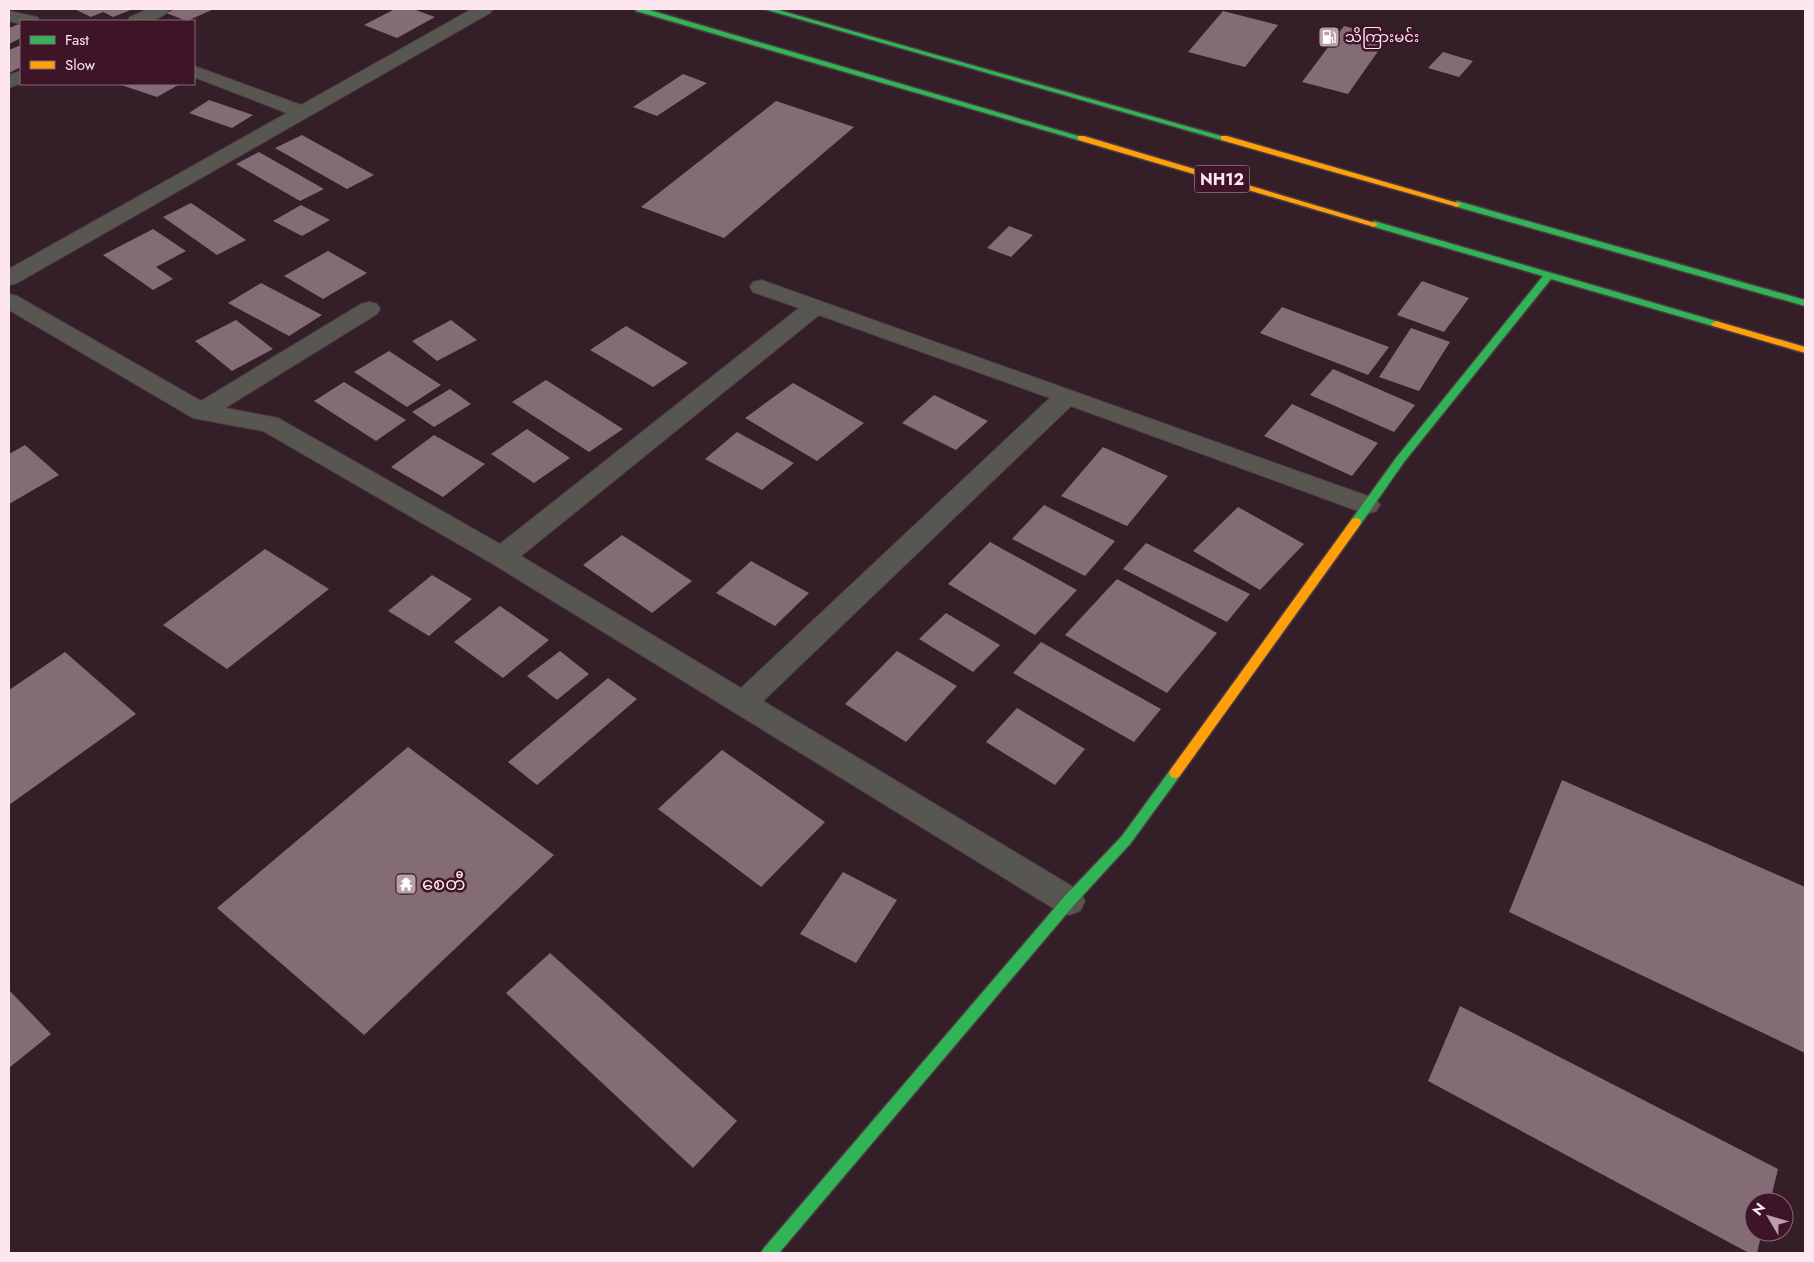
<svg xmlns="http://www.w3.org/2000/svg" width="1814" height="1262" font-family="Jost,'Noto Sans Myanmar',sans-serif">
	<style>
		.building { fill: #836c75 }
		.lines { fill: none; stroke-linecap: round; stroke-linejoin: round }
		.street-casing { stroke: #4e3c44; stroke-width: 2 }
		.fast-casing { stroke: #4e3c44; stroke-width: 3 }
		.slow-casing { stroke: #4e3c44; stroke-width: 3 }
		.street { fill: #585650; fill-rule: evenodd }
		.fast { fill: #30b455; fill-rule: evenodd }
		.slow { fill: #ff9f0a; fill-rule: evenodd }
		.labels { text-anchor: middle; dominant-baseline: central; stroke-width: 5; stroke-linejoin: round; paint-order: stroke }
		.far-poi-label { font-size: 15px; fill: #fde6ee; stroke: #3d1526; text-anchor: start }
		.shield { fill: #3d1526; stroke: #c3a7b2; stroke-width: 1 }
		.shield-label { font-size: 16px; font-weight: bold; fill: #fde6ee }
		.poi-label { font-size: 18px; fill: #fde6ee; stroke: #3d1526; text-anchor: start }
	</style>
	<rect width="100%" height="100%" fill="#341e27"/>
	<g class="building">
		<path d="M 74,9 L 133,9 L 113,17 L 103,12 L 91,17 Z"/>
		<path d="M 175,9 L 214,9 L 187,21 L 166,13 Z"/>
		<path d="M 395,9 L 413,9 L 435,17 L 397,38 L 364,25 Z"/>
		<path d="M 1223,11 L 1278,25 L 1245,67 L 1188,52 Z"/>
		<path d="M 19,24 L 21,25 L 21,38 L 9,44 L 9,28 Z"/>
		<path d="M 1344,26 L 1388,37 L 1348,94 L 1302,82 Z"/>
		<path d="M 21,45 L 21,67 L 9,73 L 9,50 Z"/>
		<path d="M 1443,52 L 1473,61 L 1459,77 L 1428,68 Z"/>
		<path d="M 683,74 L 707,83 L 657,116 L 633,107 Z"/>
		<path d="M 118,84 L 180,84 L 157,97 Z"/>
		<path d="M 209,100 L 253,115 L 232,128 L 189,113 Z"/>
		<path d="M 776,101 L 854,127 L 724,238 L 641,207 Z"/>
		<path d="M 302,135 L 374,175 L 347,189 L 275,148 Z"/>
		<path d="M 259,152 L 324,189 L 300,201 L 236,164 Z"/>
		<path d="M 191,203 L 246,240 L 217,255 L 163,217 Z"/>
		<path d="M 301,205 L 330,220 L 302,236 L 273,221 Z"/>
		<path d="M 1009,226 L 1033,235 L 1011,257 L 987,248 Z"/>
		<path d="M 153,229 L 186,251 L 156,267 L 173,279 L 153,290 L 103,255 Z"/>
		<path d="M 328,251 L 367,273 L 323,299 L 284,276 Z"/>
		<path d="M 1422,281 L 1469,298 L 1444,332 L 1397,315 Z"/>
		<path d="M 261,283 L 322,315 L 289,336 L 228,303 Z"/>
		<path d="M 1282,307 L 1389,347 L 1368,375 L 1260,333 Z"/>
		<path d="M 236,320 L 273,349 L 232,371 L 195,341 Z"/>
		<path d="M 451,320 L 477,340 L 437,361 L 412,341 Z"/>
		<path d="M 626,326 L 688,363 L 653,387 L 590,350 Z"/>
		<path d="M 1411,328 L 1450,342 L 1419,391 L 1379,377 Z"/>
		<path d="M 389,351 L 441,385 L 407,407 L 354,372 Z"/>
		<path d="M 1333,369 L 1415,405 L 1394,432 L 1310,395 Z"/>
		<path d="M 546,380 L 623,429 L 589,452 L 512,402 Z"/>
		<path d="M 344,382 L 406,420 L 376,441 L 314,401 Z"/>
		<path d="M 793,383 L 864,423 L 817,461 L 745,418 Z"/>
		<path d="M 450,389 L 471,404 L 434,427 L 412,412 Z"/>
		<path d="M 934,395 L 988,421 L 956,450 L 902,423 Z"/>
		<path d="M 1292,404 L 1378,443 L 1352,476 L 1264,436 Z"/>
		<path d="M 527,429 L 570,458 L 534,483 L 491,454 Z"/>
		<path d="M 737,432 L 794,463 L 762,490 L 705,459 Z"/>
		<path d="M 434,435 L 485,464 L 443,497 L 391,467 Z"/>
		<path d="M 25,445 L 59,475 L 9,504 L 9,454 Z"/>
		<path d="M 1103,447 L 1168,476 L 1127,526 L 1061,496 Z"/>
		<path d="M 1044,505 L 1115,541 L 1085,576 L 1012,539 Z"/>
		<path d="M 1238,507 L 1304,544 L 1260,590 L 1193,551 Z"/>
		<path d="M 622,535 L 692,581 L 652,613 L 583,565 Z"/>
		<path d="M 990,542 L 1077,590 L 1035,635 L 948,584 Z"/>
		<path d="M 1146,543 L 1250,594 L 1227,622 L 1123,569 Z"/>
		<path d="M 265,549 L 329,589 L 227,669 L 163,625 Z"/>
		<path d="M 751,561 L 809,593 L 775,626 L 716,593 Z"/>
		<path d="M 432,575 L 472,599 L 429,636 L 388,611 Z"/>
		<path d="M 1117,579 L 1217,633 L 1167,693 L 1065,635 Z"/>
		<path d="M 500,606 L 549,640 L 503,678 L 454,642 Z"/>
		<path d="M 946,613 L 1000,645 L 973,672 L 919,639 Z"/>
		<path d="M 1041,642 L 1161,709 L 1134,742 L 1013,673 Z"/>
		<path d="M 560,651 L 589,674 L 557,700 L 527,676 Z"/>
		<path d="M 897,651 L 957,686 L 906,742 L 845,704 Z"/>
		<path d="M 65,652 L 136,714 L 9,805 L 9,690 Z"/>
		<path d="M 608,678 L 637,699 L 537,785 L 508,762 Z"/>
		<path d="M 1017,708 L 1085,749 L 1055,785 L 986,742 Z"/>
		<path d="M 408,747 L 554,855 L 364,1035 L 217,908 Z"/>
		<path d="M 722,750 L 825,822 L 761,887 L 658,809 Z"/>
		<path d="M 1562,780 L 1805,887 L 1805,1053 L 1509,912 Z"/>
		<path d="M 843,872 L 897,900 L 856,963 L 800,934 Z"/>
		<path d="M 550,953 L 737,1121 L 693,1168 L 506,993 Z"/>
		<path d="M 9,990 L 51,1034 L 9,1068 Z"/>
		<path d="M 1460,1006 L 1778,1169 L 1770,1202 L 1754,1202 L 1754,1232 L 1762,1232 L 1757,1253 L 1749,1253 L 1428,1081 Z"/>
	</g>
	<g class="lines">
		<g class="street-casing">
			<g id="street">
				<path d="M 148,9 L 170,9 C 161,22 141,22 127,21 L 130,17 Z"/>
				<path d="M 472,9 L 493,9 L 490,13 L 17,283 L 9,285 L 9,269 L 287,113 L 194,77 L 194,66 L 301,105 Z"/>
				<path d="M 9,11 L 37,17 L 40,21 L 21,21 L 21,24 L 9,21 Z"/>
				<path d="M 21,71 L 21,83 L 9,88 L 9,75 Z"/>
				<path d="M 761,280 L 1376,499 L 1380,505 L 1376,511 L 1367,514 L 1358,511 L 1071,406 L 763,701 L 1080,891 L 1085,901 L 1080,911 L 1069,915 L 1058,911 L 493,564 L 263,431 L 193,418 L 9,310 L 9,294 L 17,296 L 201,401 L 361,304 L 369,302 L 377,304 L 380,309 L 377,314 L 225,408 L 278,418 L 500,544 L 799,308 L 753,292 L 750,287 L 753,282 ZM 819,315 L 1050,398 L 741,688 L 521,556 Z"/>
			</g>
		</g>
		<g class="fast-casing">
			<g id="fast">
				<path d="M 636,9 L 646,9 L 1085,138 L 1078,140 L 636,11 Z"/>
				<path d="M 764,9 L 775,9 L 1228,138 L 1221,140 Z"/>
				<path d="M 1457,201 L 1805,300 L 1805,306 L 1454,206 L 1453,204 Z"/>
				<path d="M 1374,221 L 1719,322 L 1721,324 L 1716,327 L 1713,326 L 1551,279 L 1404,462 L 1360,525 L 1352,525 L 1351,522 L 1352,519 L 1396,458 L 1543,276 L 1371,226 L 1370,224 Z"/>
				<path d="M 1175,768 L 1179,769 L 1181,773 L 1179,777 L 1130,844 L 1074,905 L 779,1253 L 761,1253 L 764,1248 L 1064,897 L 1122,836 L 1171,769 Z"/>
			</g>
		</g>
		<g class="slow-casing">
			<g id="slow">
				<path d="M 1078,136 L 1084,136 L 1378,224 L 1374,227 L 1371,226 L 1078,140 Z"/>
				<path d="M 1221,136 L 1227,136 L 1461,204 L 1457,207 L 1454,206 L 1221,140 Z"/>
				<path d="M 1716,321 L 1805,347 L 1805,353 L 1713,326 L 1711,324 Z"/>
				<path d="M 1356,518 L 1360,519 L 1361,522 L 1360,525 L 1179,777 L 1175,778 L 1171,777 L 1169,773 L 1171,769 L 1352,519 Z"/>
			</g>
		</g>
		<use href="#street" class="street"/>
		<use href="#fast" class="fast"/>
		<use href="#slow" class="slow"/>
	</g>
	<defs>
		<g id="fuel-square" transform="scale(1.125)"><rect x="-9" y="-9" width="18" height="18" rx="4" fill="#b7a0a8" stroke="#3d1526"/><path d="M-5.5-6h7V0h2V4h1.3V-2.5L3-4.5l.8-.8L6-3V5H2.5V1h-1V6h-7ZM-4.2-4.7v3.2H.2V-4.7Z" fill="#fff"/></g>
		<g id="temple-square" transform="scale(1.125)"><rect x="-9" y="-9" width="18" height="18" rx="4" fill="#b7a0a8" stroke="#3d1526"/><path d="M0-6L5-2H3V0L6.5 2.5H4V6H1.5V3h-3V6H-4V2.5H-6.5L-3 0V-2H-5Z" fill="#fff"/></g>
	</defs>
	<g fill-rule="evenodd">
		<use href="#fuel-square" x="1329" y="37"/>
		<use href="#temple-square" x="406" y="884"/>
	</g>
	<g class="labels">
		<g class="far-poi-label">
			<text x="1345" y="37">သိကြားမင်း</text>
		</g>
		<rect class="shield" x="1194.5" y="165.5" width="55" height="27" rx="4"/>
		<g class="shield-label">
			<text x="1222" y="179">NH12</text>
		</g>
		<g class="poi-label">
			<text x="422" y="884">စေတီ</text>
		</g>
	</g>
	<rect width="1814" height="1262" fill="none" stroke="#fde6ee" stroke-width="20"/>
	<rect x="20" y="20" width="175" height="65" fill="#3d1526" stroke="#8a6976"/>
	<rect x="30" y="36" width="25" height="8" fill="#30b455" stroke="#8a6976"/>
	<text x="65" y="45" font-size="15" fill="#fde6ee">Fast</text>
	<rect x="30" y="61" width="25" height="8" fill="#ff9f0a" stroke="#8a6976"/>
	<text x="65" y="70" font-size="15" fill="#fde6ee">Slow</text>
	<g transform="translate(1769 1217) rotate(308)"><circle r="24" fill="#3d1526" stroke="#8a6976"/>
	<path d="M0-4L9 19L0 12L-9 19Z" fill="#b7a0a8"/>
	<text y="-8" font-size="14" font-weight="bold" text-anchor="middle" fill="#fde6ee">N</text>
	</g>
</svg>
